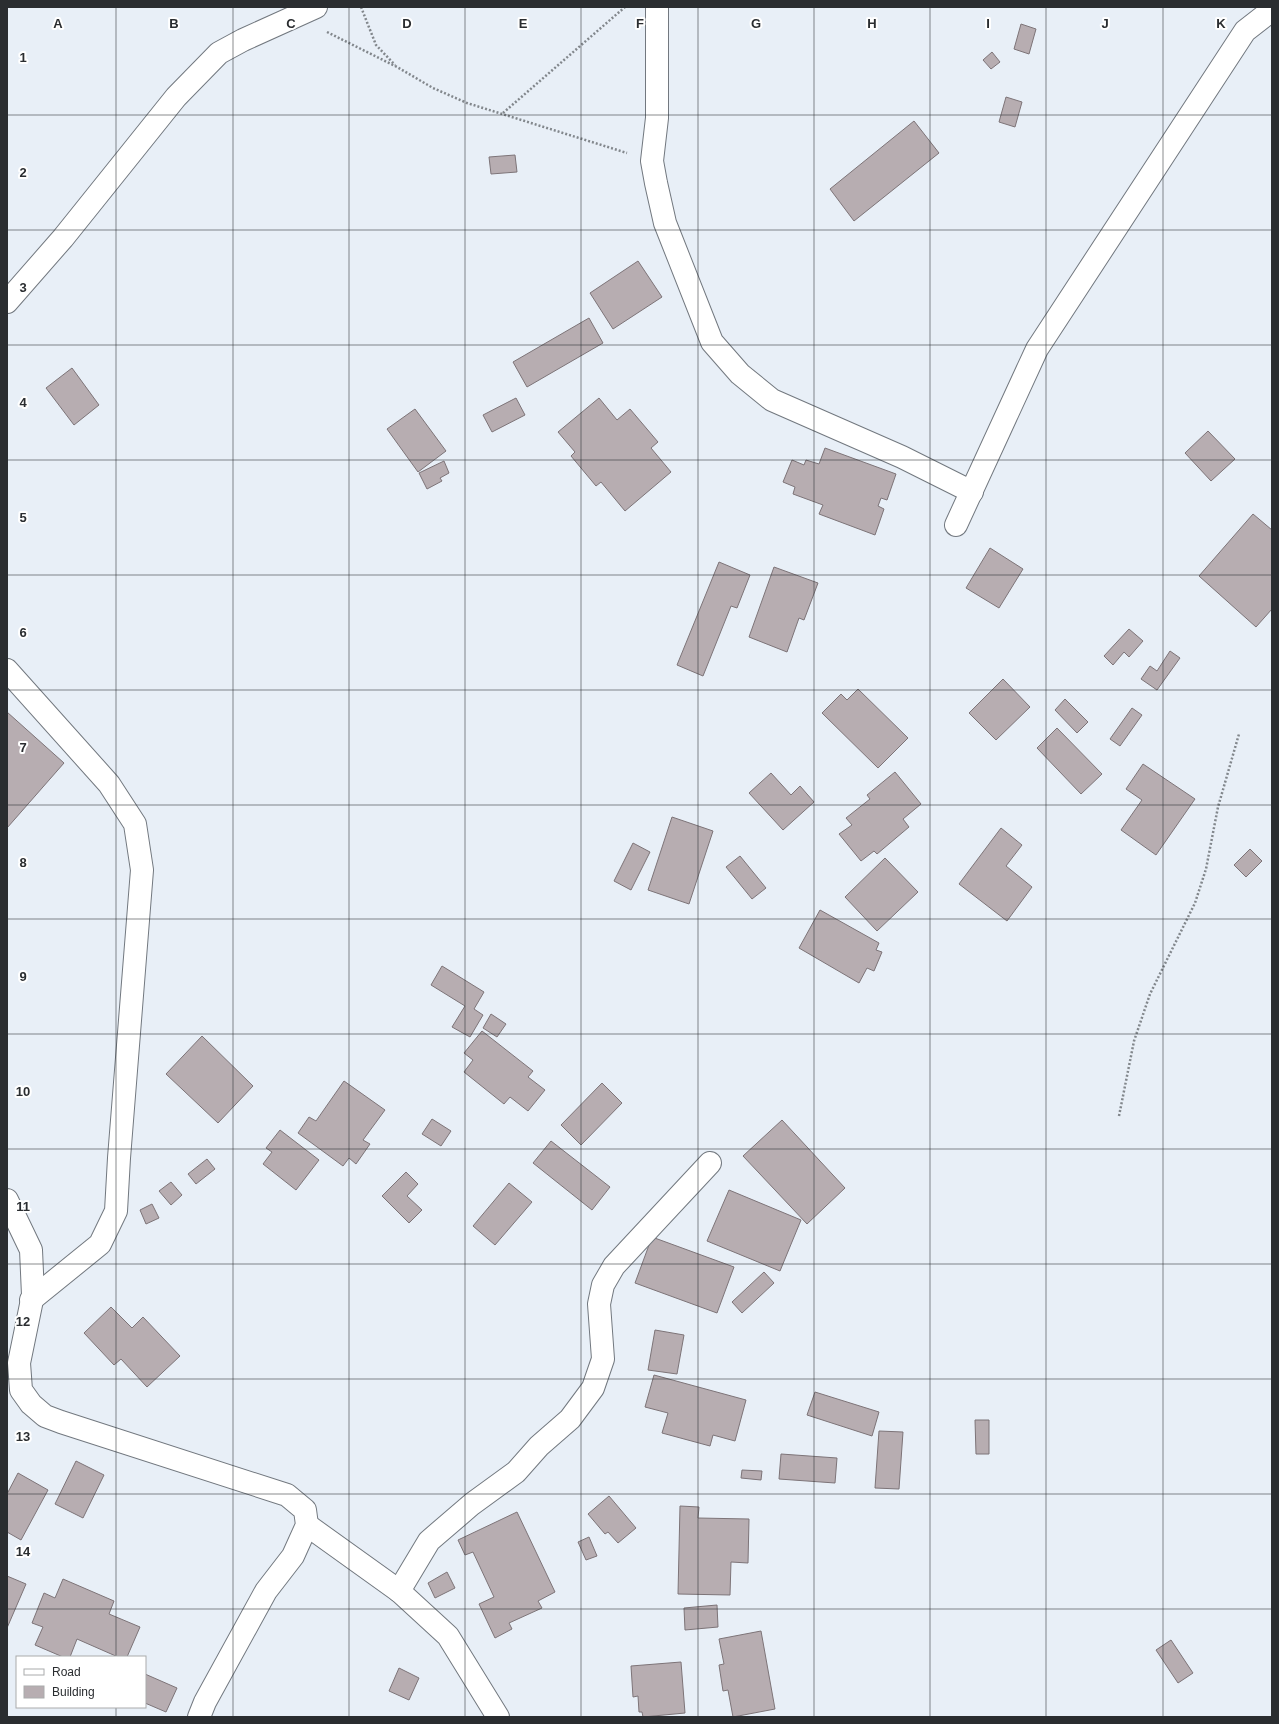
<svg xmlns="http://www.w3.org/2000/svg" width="1279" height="1724" font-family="Helvetica,sans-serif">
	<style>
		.building { fill: #b7adb1; stroke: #7d7478 }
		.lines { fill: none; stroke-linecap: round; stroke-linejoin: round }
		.minor-casing { stroke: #72787f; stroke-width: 24 }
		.path { stroke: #82878c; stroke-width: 2.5; stroke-dasharray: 2 2; stroke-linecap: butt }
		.minor { stroke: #fff; stroke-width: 22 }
		.grid { fill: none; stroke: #2a2d30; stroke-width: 1; stroke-opacity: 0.55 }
		.grid-label { font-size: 13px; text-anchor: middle; font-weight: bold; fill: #2a2d30; stroke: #fff; stroke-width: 4; stroke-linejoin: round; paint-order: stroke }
	</style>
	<rect width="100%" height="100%" fill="#e8eff7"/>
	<g class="building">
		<path d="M 1021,24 L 1036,29 L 1029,54 L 1014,49 Z"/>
		<path d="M 992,52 L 1000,62 L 991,69 L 983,60 Z"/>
		<path d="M 1006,97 L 1022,102 L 1015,127 L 999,122 Z"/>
		<path d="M 914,121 L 939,153 L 854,221 L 830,189 Z"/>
		<path d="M 515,155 L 517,172 L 491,174 L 489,157 Z"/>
		<path d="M 638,261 L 662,297 L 613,329 L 590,293 Z"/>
		<path d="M 589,318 L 603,343 L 527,387 L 513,362 Z"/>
		<path d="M 72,368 L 99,405 L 74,425 L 46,388 Z"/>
		<path d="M 516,398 L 525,415 L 492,432 L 483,415 Z"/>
		<path d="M 599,398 L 617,420 L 630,409 L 658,442 L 651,448 L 671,472 L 625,511 L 601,482 L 596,486 L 571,456 L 575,452 L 558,432 Z"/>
		<path d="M 415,409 L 446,451 L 418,472 L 387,429 Z"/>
		<path d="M 1208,431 L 1235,459 L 1211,481 L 1185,453 Z"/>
		<path d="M 825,448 L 896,474 L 887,500 L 881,498 L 878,506 L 884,509 L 875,535 L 819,514 L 823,505 L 793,494 L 795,487 L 783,482 L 792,460 L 804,465 L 806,460 L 819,464 Z"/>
		<path d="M 444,461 L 449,473 L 440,478 L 442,481 L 427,489 L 419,473 Z"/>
		<path d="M 1253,514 L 1272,530 L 1272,609 L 1256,627 L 1199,576 Z"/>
		<path d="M 990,548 L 1023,569 L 999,608 L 966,588 Z"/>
		<path d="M 719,562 L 750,575 L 737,608 L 731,606 L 703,676 L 677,665 Z"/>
		<path d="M 774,567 L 818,583 L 804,620 L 799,618 L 787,652 L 749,637 Z"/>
		<path d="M 1129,629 L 1143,641 L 1129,657 L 1124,652 L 1113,665 L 1104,656 Z"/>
		<path d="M 1170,651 L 1180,658 L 1157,690 L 1141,679 L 1150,666 L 1157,671 Z"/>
		<path d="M 1003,679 L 1030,707 L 996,740 L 969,713 Z"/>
		<path d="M 858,689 L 908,738 L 878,768 L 822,713 L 841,694 L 847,700 Z"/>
		<path d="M 1065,699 L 1088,722 L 1077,733 L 1055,710 Z"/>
		<path d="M 1132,708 L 1142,715 L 1120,746 L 1110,739 Z"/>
		<path d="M 7,712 L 64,763 L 7,828 Z"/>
		<path d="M 1057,728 L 1102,774 L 1081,794 L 1037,748 Z"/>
		<path d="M 1143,764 L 1195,799 L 1156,855 L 1121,830 L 1142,800 L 1126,789 Z"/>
		<path d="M 895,772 L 921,804 L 903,819 L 909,827 L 877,854 L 874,851 L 861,861 L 839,834 L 852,825 L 846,818 L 870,799 L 867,795 Z"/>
		<path d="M 771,773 L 791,795 L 800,786 L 814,802 L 783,830 L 749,793 Z"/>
		<path d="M 672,817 L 713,831 L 689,904 L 648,890 Z"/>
		<path d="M 1001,828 L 1022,845 L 1006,866 L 1032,887 L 1007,921 L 959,884 Z"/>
		<path d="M 633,843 L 650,852 L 631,890 L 614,881 Z"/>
		<path d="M 1250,849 L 1262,861 L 1246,877 L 1234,865 Z"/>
		<path d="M 740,856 L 766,888 L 752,899 L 726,867 Z"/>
		<path d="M 885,858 L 918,892 L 877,931 L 845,897 Z"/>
		<path d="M 820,910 L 879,943 L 876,950 L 882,952 L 874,971 L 867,968 L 859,983 L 799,948 Z"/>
		<path d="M 442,966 L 484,992 L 474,1009 L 483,1015 L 470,1037 L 452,1027 L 465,1006 L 431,985 Z"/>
		<path d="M 491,1014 L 506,1024 L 497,1037 L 483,1028 Z"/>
		<path d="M 482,1031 L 533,1071 L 528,1077 L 545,1090 L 528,1111 L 510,1097 L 504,1104 L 464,1072 L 473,1060 L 464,1053 Z"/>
		<path d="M 202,1036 L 253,1086 L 218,1123 L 166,1074 Z"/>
		<path d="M 344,1081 L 385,1110 L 363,1140 L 370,1144 L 356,1164 L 349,1158 L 343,1166 L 298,1133 L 309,1117 L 316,1121 Z"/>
		<path d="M 602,1083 L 622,1103 L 581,1145 L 561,1125 Z"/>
		<path d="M 432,1119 L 451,1131 L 441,1146 L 422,1134 Z"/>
		<path d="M 782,1120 L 845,1188 L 807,1224 L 743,1156 Z"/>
		<path d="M 280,1130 L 319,1160 L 296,1190 L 263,1164 L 272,1152 L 266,1148 Z"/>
		<path d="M 551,1141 L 610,1187 L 592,1210 L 533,1163 Z"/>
		<path d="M 207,1159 L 215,1169 L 196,1184 L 188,1174 Z"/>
		<path d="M 406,1172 L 418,1184 L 407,1196 L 422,1210 L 409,1223 L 382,1196 Z"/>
		<path d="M 171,1182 L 182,1195 L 171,1205 L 159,1191 Z"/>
		<path d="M 509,1183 L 532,1202 L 495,1245 L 473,1226 Z"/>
		<path d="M 729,1190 L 801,1220 L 780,1271 L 707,1241 Z"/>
		<path d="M 152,1204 L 159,1218 L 146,1224 L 140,1210 Z"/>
		<path d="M 652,1237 L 734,1267 L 717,1313 L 635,1283 Z"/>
		<path d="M 764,1272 L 774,1283 L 742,1313 L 732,1302 Z"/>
		<path d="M 111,1307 L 132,1328 L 143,1317 L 180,1356 L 147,1387 L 121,1359 L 114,1365 L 84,1333 Z"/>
		<path d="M 655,1330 L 684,1335 L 677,1374 L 648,1370 Z"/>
		<path d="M 654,1375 L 746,1400 L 735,1441 L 713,1435 L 710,1446 L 662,1433 L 668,1413 L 645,1407 Z"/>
		<path d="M 815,1392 L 879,1412 L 872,1436 L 807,1415 Z"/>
		<path d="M 975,1420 L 989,1420 L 989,1454 L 976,1454 Z"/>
		<path d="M 879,1431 L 903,1432 L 899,1489 L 875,1488 Z"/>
		<path d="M 781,1454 L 837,1458 L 835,1483 L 779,1479 Z"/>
		<path d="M 76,1461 L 104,1475 L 83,1518 L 55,1504 Z"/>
		<path d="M 742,1470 L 762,1471 L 761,1480 L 741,1478 Z"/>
		<path d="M 18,1473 L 48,1490 L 21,1540 L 7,1532 L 7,1494 Z"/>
		<path d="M 609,1496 L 636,1528 L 618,1543 L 608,1532 L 605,1534 L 588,1514 Z"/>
		<path d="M 680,1506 L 699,1507 L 698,1518 L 749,1519 L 748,1563 L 731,1562 L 730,1595 L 678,1594 Z"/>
		<path d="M 517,1512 L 555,1592 L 538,1601 L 542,1608 L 509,1623 L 512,1629 L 495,1638 L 479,1604 L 494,1597 L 473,1552 L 465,1555 L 458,1540 Z"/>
		<path d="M 589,1537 L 597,1556 L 586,1560 L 578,1542 Z"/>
		<path d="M 447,1572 L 455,1588 L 435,1598 L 428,1583 Z"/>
		<path d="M 7,1576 L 26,1584 L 7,1628 Z"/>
		<path d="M 63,1579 L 114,1601 L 109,1614 L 140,1627 L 127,1657 L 118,1657 L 77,1639 L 70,1657 L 63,1657 L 35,1645 L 43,1627 L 32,1623 L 44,1593 L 55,1598 Z"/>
		<path d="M 717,1605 L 718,1627 L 685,1630 L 684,1608 Z"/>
		<path d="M 761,1631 L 775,1709 L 733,1717 L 728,1690 L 723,1691 L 719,1665 L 724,1664 L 719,1639 Z"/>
		<path d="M 1171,1640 L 1193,1673 L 1178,1683 L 1156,1650 Z"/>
		<path d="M 681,1662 L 685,1713 L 643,1717 L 642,1712 L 639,1712 L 638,1696 L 633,1697 L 631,1666 Z"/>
		<path d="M 399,1668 L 419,1678 L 409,1700 L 389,1691 Z"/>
		<path d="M 145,1674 L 177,1688 L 166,1712 L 145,1703 Z"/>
	</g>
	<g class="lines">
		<g class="minor-casing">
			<g id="minor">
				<path d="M 657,7 L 657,118 L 652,161 L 656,183 L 665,223 L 712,342 L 740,374 L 772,400 L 902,457 L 972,492"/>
				<path d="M 7,302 L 63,238 L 176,97 L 219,53 L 243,40 L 316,7"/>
				<path d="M 956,525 L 1037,349 L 1245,31 L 1272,10"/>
				<path d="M 7,670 L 109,784 L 135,824 L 142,870 L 119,1158 L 116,1211 L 100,1244 L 31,1300"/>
				<path d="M 7,1200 L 31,1250 L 33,1295 L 19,1363 L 21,1390 L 31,1404 L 45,1416 L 61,1422 L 287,1495 L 305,1510 L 307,1525 L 293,1556 L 266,1591 L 205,1702 L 199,1717"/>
				<path d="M 307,1525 L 399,1591 L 448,1636 L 498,1717"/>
				<path d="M 399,1591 L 429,1541 L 472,1504 L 516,1472 L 539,1446 L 570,1419 L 593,1388 L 603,1359 L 599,1304 L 603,1285 L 614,1266 L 710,1163"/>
			</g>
		</g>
		<g class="path">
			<path d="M 361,7 L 376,45 L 395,65"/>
			<path d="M 327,32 L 397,67 L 433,88 L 467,103 L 627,153"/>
			<path d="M 503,113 L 625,7"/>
			<path d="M 1119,1116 L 1134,1041 L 1150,994 L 1195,903 L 1206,869 L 1218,807 L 1239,734"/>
		</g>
		<use href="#minor" class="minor"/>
	</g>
	<path class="grid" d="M 116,7 L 116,1657M 233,7 L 233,1717M 349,7 L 349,1717M 465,7 L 465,1717M 581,7 L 581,1717M 698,7 L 698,1717M 814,7 L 814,1717M 930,7 L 930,1717M 1046,7 L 1046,1717M 1163,7 L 1163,1717M 7,115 L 1272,115M 7,230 L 1272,230M 7,345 L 1272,345M 7,460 L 1272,460M 7,575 L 1272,575M 7,690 L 1272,690M 7,805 L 1272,805M 7,919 L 1272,919M 7,1034 L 1272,1034M 7,1149 L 1272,1149M 7,1264 L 1272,1264M 7,1379 L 1272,1379M 7,1494 L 1272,1494M 7,1609 L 1272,1609M 116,1707 L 116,1717"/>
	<g class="grid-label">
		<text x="58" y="28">A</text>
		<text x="174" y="28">B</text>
		<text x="291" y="28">C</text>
		<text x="407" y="28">D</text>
		<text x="523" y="28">E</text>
		<text x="640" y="28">F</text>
		<text x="756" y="28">G</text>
		<text x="872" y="28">H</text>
		<text x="988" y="28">I</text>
		<text x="1105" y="28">J</text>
		<text x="1221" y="28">K</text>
		<text x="23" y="62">1</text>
		<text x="23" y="177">2</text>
		<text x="23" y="292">3</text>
		<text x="23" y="407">4</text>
		<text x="23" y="522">5</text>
		<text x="23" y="637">6</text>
		<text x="23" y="752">7</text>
		<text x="23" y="867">8</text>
		<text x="23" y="981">9</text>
		<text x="23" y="1096">10</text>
		<text x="23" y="1211">11</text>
		<text x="23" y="1326">12</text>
		<text x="23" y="1441">13</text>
		<text x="23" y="1556">14</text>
	</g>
	<rect width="1279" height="1724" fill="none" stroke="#2a2d30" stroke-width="16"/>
	<rect x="16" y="1656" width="130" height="52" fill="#ffffff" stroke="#aaabac"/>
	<rect x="24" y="1669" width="20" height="6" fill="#ffffff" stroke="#aaabac"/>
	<text x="52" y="1676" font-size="12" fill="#2a2d30">Road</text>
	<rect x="24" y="1686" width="20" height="12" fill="#b7adb1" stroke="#aaabac"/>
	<text x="52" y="1696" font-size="12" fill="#2a2d30">Building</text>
</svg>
